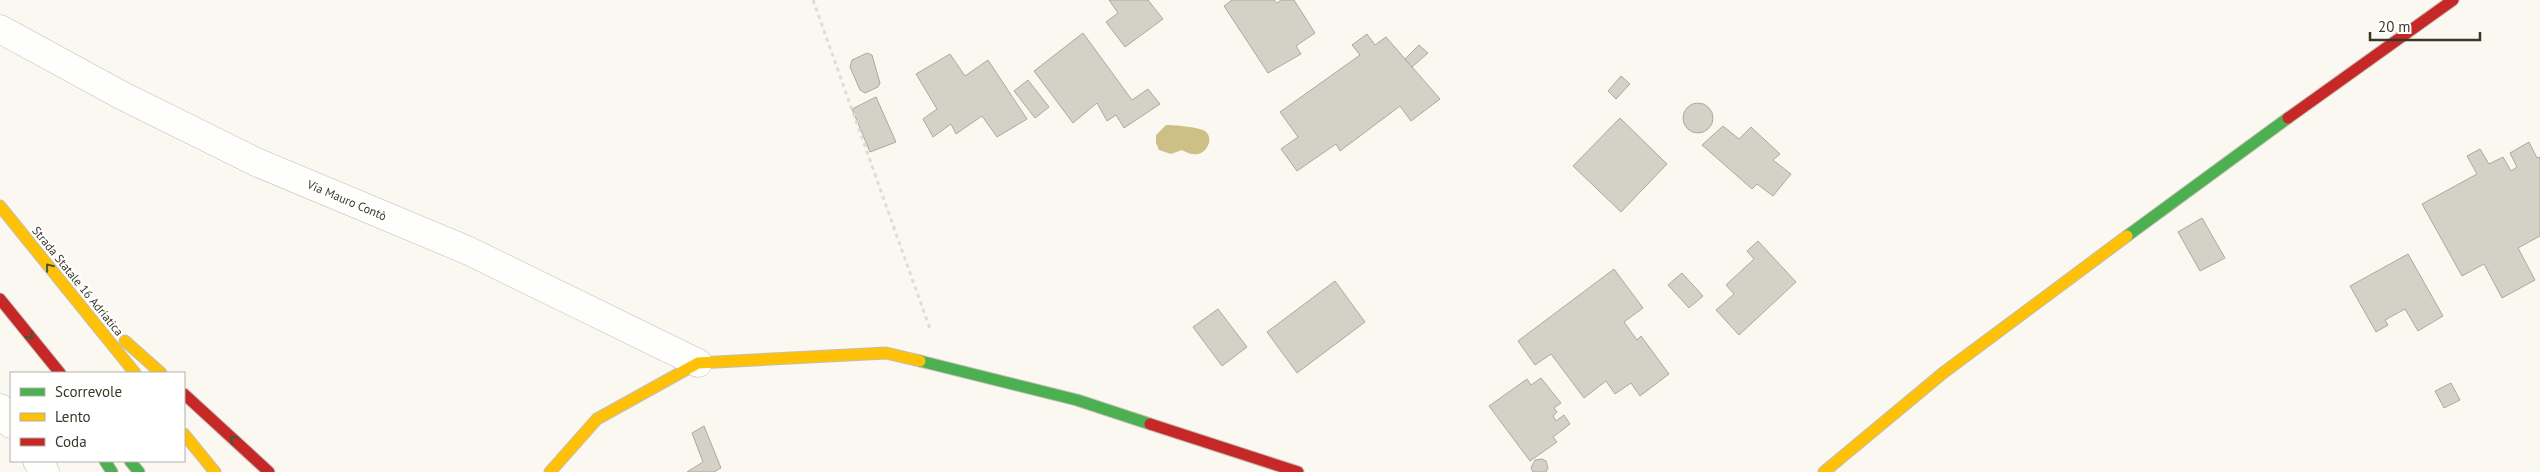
<svg xmlns="http://www.w3.org/2000/svg" width="2540" height="472" font-family="'PT Sans',sans-serif">
	<style>
		.water { fill: #cebf86 }
		.building { fill: #d4d2c7; stroke: #acaaa0 }
		.lines { fill: none; stroke-linecap: round; stroke-linejoin: round }
		.street-casing { stroke: #c2bfb5; stroke-width: 29 }
		.fast-casing { stroke: #c2bfb5; stroke-width: 13 }
		.slow-casing { stroke: #c2bfb5; stroke-width: 13 }
		.jam-casing { stroke: #c2bfb5; stroke-width: 13 }
		.path { stroke: #deddda; stroke-width: 3; stroke-dasharray: 4 4; stroke-linecap: butt }
		.street { stroke: #fefefd; stroke-width: 28 }
		.fast { stroke: #4caf50; stroke-width: 11 }
		.slow { stroke: #ffc107; stroke-width: 11 }
		.jam { stroke: #c62828; stroke-width: 11 }
		.oneway { stroke: #3f5a34 }
		.labels { text-anchor: middle; dominant-baseline: central; stroke-width: 4.5; stroke-linejoin: round; paint-order: stroke }
		.street-label { font-size: 12px; fill: #3a3628; stroke: #fff }
	</style>
	<rect width="100%" height="100%" fill="#faf8f0"/>
	<path class="water" d="M 1166,125 C 1174,125 1198,127 1205,131 C 1213,137 1209,149 1201,153 C 1195,156 1187,153 1182,150 L 1171,154 L 1159,150 L 1156,143 L 1156,135 Z"/>
	<g class="building">
		<path d="M 1109,0 L 1148,0 L 1163,19 L 1125,47 L 1106,22 L 1118,13 Z"/>
		<path d="M 1232,0 L 1274,0 L 1277,3 L 1281,0 L 1294,0 L 1315,33 L 1296,46 L 1301,54 L 1268,73 L 1224,6 Z"/>
		<path d="M 1083,33 L 1132,100 L 1148,89 L 1160,104 L 1124,128 L 1116,115 L 1107,121 L 1097,103 L 1073,123 L 1034,71 Z"/>
		<path d="M 1367,34 L 1375,45 L 1386,37 L 1440,99 L 1411,121 L 1400,106 L 1340,151 L 1336,144 L 1297,171 L 1281,149 L 1298,137 L 1280,112 L 1360,55 L 1352,45 Z"/>
		<path d="M 1419,45 L 1428,53 L 1412,67 L 1405,59 Z"/>
		<path d="M 867,53 L 872,55 L 880,83 L 878,87 L 865,93 L 860,90 L 850,67 L 852,60 Z"/>
		<path d="M 950,54 L 965,76 L 988,60 L 1027,119 L 997,137 L 982,116 L 956,134 L 951,124 L 933,137 L 923,119 L 937,109 L 916,74 Z"/>
		<path d="M 1621,76 L 1630,84 L 1616,99 L 1608,91 Z"/>
		<path d="M 1028,80 L 1049,107 L 1035,118 L 1014,91 Z"/>
		<path d="M 876,97 L 896,142 L 870,152 L 852,109 Z"/>
		<circle cx="1698" cy="118" r="15"/>
		<path d="M 1620,118 L 1667,164 L 1621,212 L 1573,166 Z"/>
		<path d="M 1723,126 L 1739,139 L 1751,127 L 1780,154 L 1773,160 L 1791,174 L 1773,196 L 1757,184 L 1752,189 L 1702,145 Z"/>
		<path d="M 2529,142 L 2537,158 L 2540,157 L 2540,236 L 2518,248 L 2535,280 L 2502,298 L 2484,264 L 2462,276 L 2422,204 L 2477,174 L 2467,156 L 2480,149 L 2489,164 L 2503,157 L 2511,171 L 2517,167 L 2510,153 Z"/>
		<path d="M 2202,218 L 2225,258 L 2200,271 L 2178,232 Z"/>
		<path d="M 1758,241 L 1796,282 L 1739,335 L 1716,310 L 1734,294 L 1726,285 L 1754,259 L 1747,251 Z"/>
		<path d="M 2408,254 L 2443,316 L 2418,331 L 2405,309 L 2385,320 L 2388,325 L 2376,332 L 2350,286 Z"/>
		<path d="M 1614,269 L 1643,308 L 1624,322 L 1637,340 L 1641,336 L 1669,374 L 1640,396 L 1631,383 L 1615,394 L 1606,381 L 1584,398 L 1551,354 L 1535,365 L 1518,341 Z"/>
		<path d="M 1682,273 L 1703,296 L 1689,308 L 1668,285 Z"/>
		<path d="M 1335,281 L 1365,322 L 1297,373 L 1267,332 Z"/>
		<path d="M 1218,309 L 1247,347 L 1222,366 L 1193,327 Z"/>
		<path d="M 1541,378 L 1561,403 L 1554,408 L 1557,412 L 1553,416 L 1556,421 L 1564,415 L 1570,424 L 1553,437 L 1557,442 L 1530,461 L 1489,406 L 1527,379 L 1531,385 Z"/>
		<path d="M 2451,383 L 2460,400 L 2444,408 L 2435,391 Z"/>
		<path d="M 704,426 L 721,468 L 714,472 L 687,472 L 703,462 L 692,433 Z"/>
		<path d="M 1542,459 L 1546,461 L 1548,468 L 1546,472 L 1533,472 L 1531,468 L 1535,460 Z"/>
	</g>
	<g class="lines">
		<g class="street-casing">
			<g id="street">
				<path d="M 0,29 L 121,95 L 256,162 L 469,251 L 698,363"/>
				<path d="M 0,408 L 11,424"/>
				<path d="M 37,461 L 45,472"/>
			</g>
		</g>
		<g class="fast-casing">
			<g id="fast">
				<path d="M 2127,236 L 2288,118"/>
				<path d="M 920,361 L 1077,400 L 1150,424"/>
				<path d="M 105,461 L 112,472"/>
				<path d="M 130,461 L 139,472"/>
			</g>
		</g>
		<g class="slow-casing">
			<g id="slow">
				<path d="M 0,206 L 135,373"/>
				<path d="M 125,341 L 161,373"/>
				<path d="M 184,434 L 215,472"/>
				<path d="M 550,472 L 597,419 L 698,363 L 886,353 L 920,361"/>
				<path d="M 1824,472 L 1943,373 L 2127,236"/>
			</g>
		</g>
		<g class="jam-casing">
			<g id="jam">
				<path d="M 2288,118 L 2453,0"/>
				<path d="M 0,299 L 60,373"/>
				<path d="M 184,394 L 269,472"/>
				<path d="M 1150,424 L 1298,472"/>
			</g>
		</g>
		<path class="path" d="M 813,0 L 930,329"/>
		<use href="#street" class="street"/>
		<use href="#fast" class="fast"/>
		<use href="#slow" class="slow"/>
		<use href="#jam" class="jam"/>
	</g>
	<defs><path id="oneway-chevron" d="M-2-3.5L2.5 0L-2 3.5" fill="none" stroke-width="1.6" stroke-linecap="round" stroke-linejoin="round" transform="scale(1.25)"/></defs>
	<g class="oneway">
		<use href="#oneway-chevron" transform="translate(49 267) rotate(-129)"/>
		<use href="#oneway-chevron" transform="translate(30 336) rotate(51)"/>
		<use href="#oneway-chevron" transform="translate(233 439) rotate(-138)"/>
	</g>
	<g class="labels">
		<g class="street-label">
			<text transform="translate(347 200) rotate(23)">Via Mauro Contò</text>
			<text transform="translate(78 281) rotate(51)">Strada Statale 16 Adriatica</text>
		</g>
	</g>
	<rect x="10" y="372" width="175" height="90" fill="#ffffff" stroke="#b0afa9"/>
	<rect x="20" y="388" width="25" height="8" fill="#4caf50" stroke="#b0afa9"/>
	<text x="55" y="397" font-size="15" fill="#3a3628">Scorrevole</text>
	<rect x="20" y="413" width="25" height="8" fill="#ffc107" stroke="#b0afa9"/>
	<text x="55" y="422" font-size="15" fill="#3a3628">Lento</text>
	<rect x="20" y="438" width="25" height="8" fill="#c62828" stroke="#b0afa9"/>
	<text x="55" y="447" font-size="15" fill="#3a3628">Coda</text>
	<path d="M2370 32v8h110v-8" fill="none" stroke="#3a3628" stroke-width="2.5"/>
	<text x="2378" y="32" font-size="15" fill="#3a3628" stroke="#ffffff" stroke-width="4" paint-order="stroke">20 m</text>
</svg>
